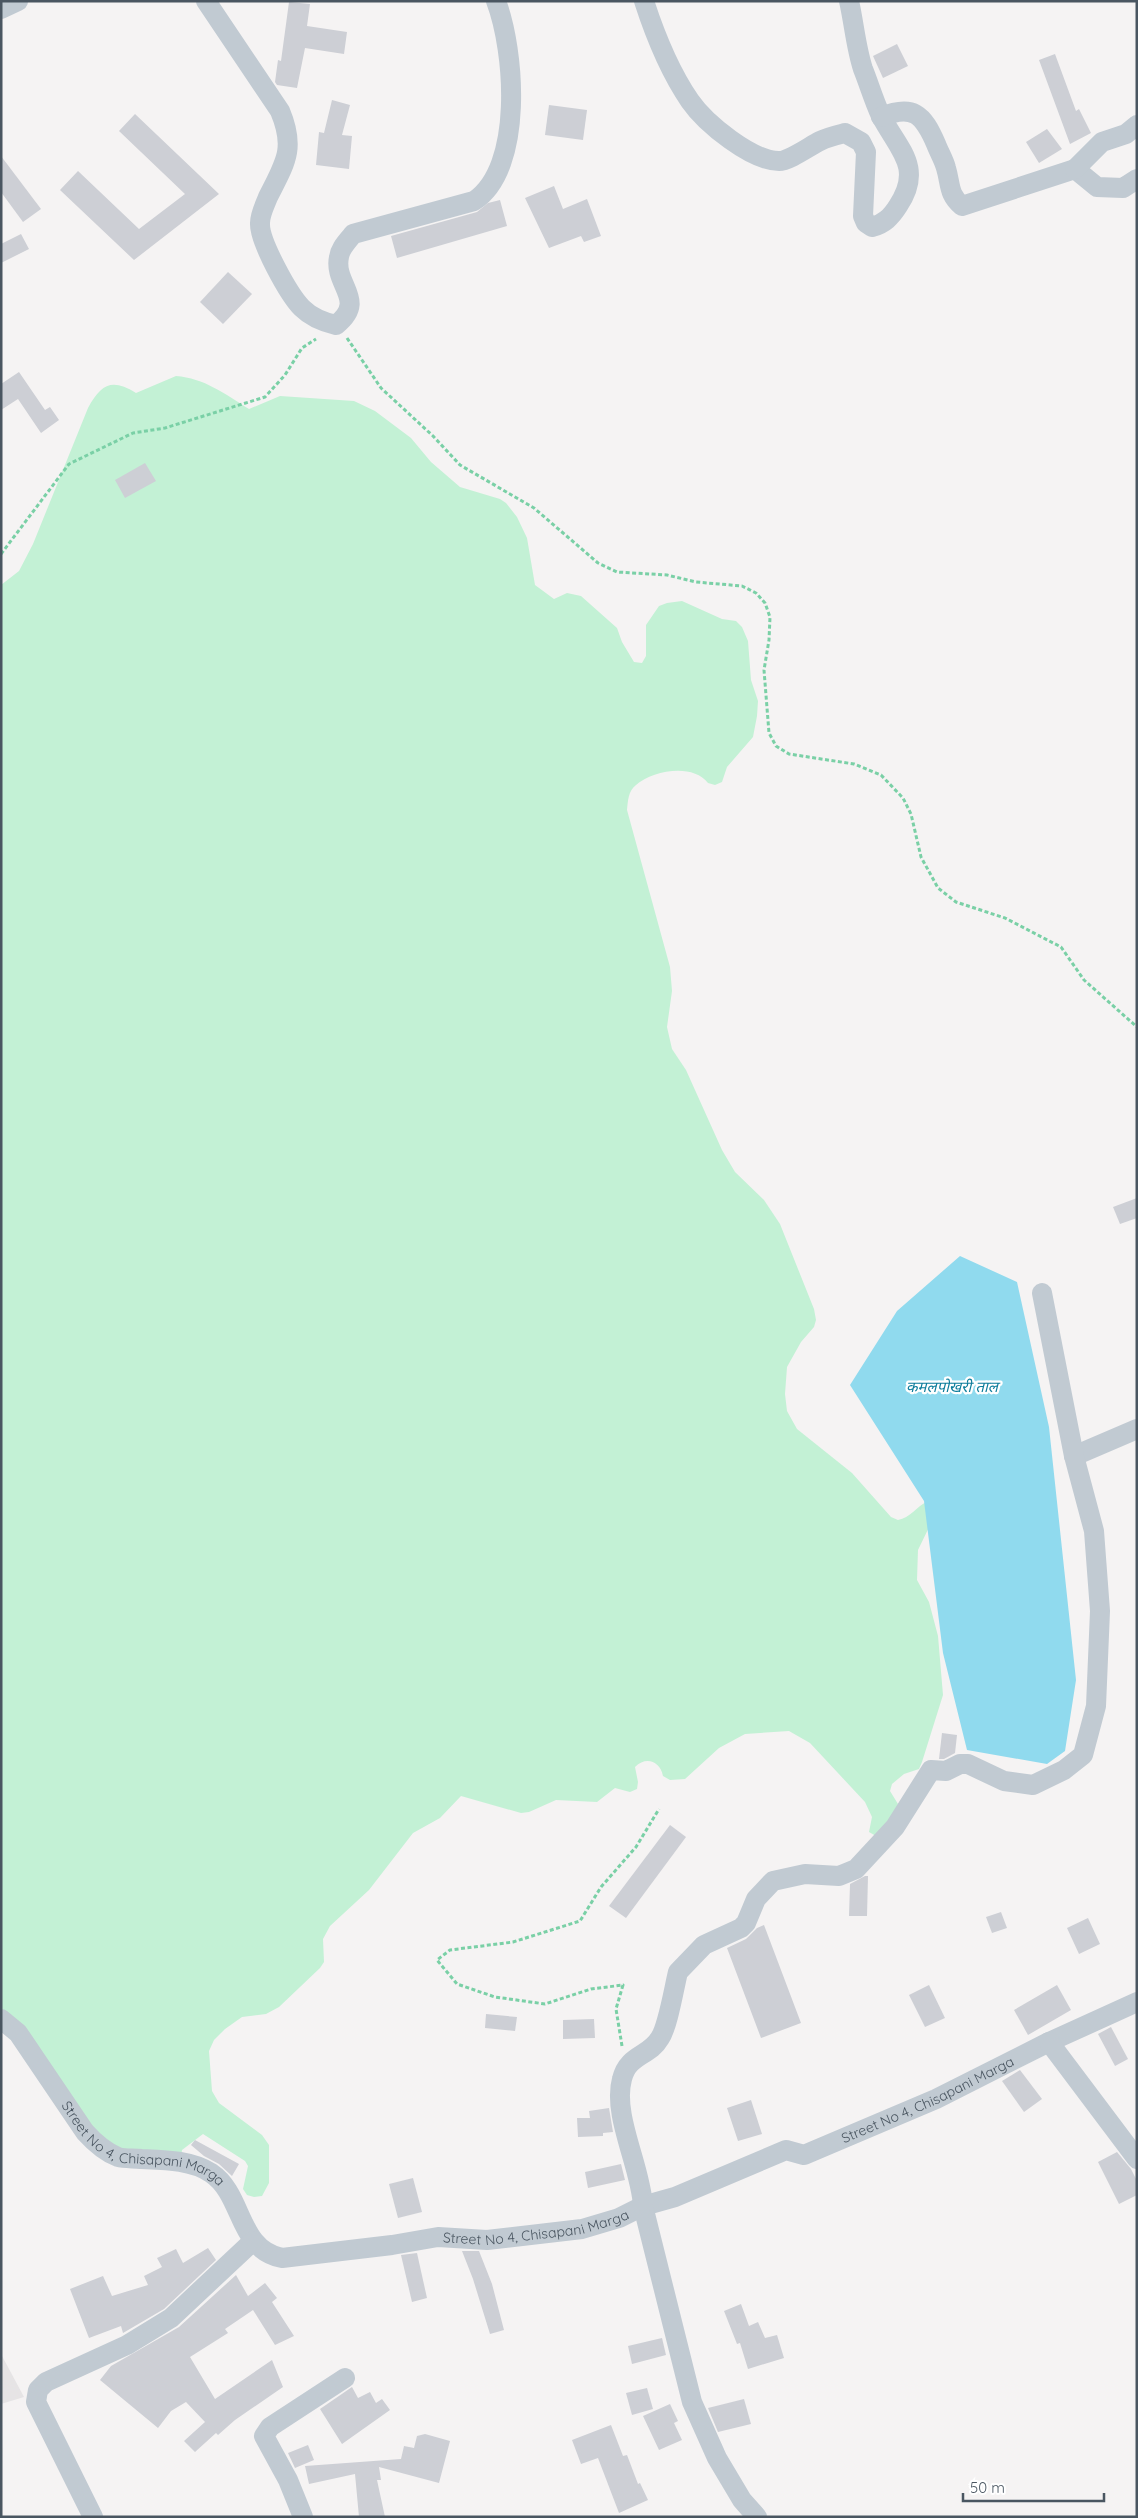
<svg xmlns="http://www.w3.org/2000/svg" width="1138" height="2518" font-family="Quicksand,'Noto Sans Devanagari',sans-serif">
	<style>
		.education { fill: #e6e4e5 }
		.green { fill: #c3f1d5 }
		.water { fill: #90daee }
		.building { fill: #cdcfd5 }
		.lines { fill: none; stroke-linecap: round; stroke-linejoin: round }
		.path { stroke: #7ad0a6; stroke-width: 3; stroke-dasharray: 4 2.5; stroke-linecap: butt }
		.minor { stroke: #c1cad2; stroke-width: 20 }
		.labels { text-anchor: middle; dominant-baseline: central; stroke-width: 4.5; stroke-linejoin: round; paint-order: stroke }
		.street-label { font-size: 14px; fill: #4a5661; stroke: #fff }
		.water-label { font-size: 15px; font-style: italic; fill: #0c7c9b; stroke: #fff }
	</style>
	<rect width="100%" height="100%" fill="#f5f3f3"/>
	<path class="education" d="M 1,2354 L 24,2397 L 1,2404 Z"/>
	<path class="green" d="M 176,376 C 204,378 225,394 249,409 L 280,396 L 354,401 L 375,411 L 411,438 L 431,462 L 460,487 L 500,499 L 506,503 L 517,517 L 527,538 L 535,585 L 554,599 L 567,593 L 581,596 L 617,628 L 622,642 L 634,662 L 642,663 L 646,656 L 646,625 L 659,606 L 667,603 L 682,601 L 722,619 L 736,621 L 742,627 L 748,641 L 751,680 L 758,701 L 757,716 L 753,737 L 727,767 L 722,782 L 715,785 L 708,783 C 693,763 653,770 636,785 C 628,791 628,801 627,810 L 670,967 L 672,991 L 667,1027 L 672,1049 L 686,1070 L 722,1150 L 735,1172 L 764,1200 L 780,1224 L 814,1309 L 816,1320 L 814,1327 L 801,1342 L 787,1367 L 785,1394 L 787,1411 L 797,1429 L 852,1473 L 891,1517 L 898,1520 C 910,1518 917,1506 928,1501 L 934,1517 L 918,1550 L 917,1580 L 929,1602 L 938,1636 L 943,1695 L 922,1762 L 919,1769 L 904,1774 L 892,1784 L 890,1791 L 898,1804 L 896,1811 L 876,1836 L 869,1832 L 872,1817 L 865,1802 L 810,1743 L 789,1731 L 745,1734 L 719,1748 L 685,1779 L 670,1780 L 663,1776 C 660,1761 646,1756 635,1767 L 638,1782 L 637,1789 L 630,1792 L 615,1788 L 597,1802 L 556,1800 L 529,1812 L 521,1813 L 461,1796 L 440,1818 L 413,1833 L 369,1890 L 330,1926 L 323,1939 L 324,1962 L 320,1968 L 279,2007 L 266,2014 L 242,2017 L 225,2029 L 214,2040 L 209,2051 L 212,2091 L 219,2103 L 262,2135 L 269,2145 L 269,2183 L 262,2196 L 254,2197 L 247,2195 L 243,2189 L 248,2166 L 245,2161 L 203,2134 L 182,2150 L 181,2161 L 105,2146 L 1,2013 L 1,585 L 19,571 L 33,544 L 88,408 C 101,384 112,378 136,393 Z"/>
	<path class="water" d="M 960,1256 L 1017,1282 L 1049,1427 L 1076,1680 L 1065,1751 L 1047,1764 L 967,1750 L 943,1653 L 924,1501 L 850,1385 L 897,1311 Z"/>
	<g class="building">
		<path d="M 289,2 L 310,4 L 307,26 L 347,32 L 344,54 L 305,48 L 297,88 L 277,85 L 275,82 L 278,60 L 281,61 Z"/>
		<path d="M 897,44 L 908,66 L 883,78 L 873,56 Z"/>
		<path d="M 1055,54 L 1076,111 L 1079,109 L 1091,133 L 1070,144 L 1039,60 Z"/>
		<path d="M 332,100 L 350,105 L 342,135 L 352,136 L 349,169 L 316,165 L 319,132 L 324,133 Z"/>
		<path d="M 549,105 L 587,110 L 583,140 L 545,135 Z"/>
		<path d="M 135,114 L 219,194 L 134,260 L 60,190 L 78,171 L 139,229 L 185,194 L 119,131 Z"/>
		<path d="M 1047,129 L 1062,149 L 1039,163 L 1026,142 Z"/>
		<path d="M 1,156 L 41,209 L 23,222 L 1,192 Z"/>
		<path d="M 554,186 L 563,209 L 587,199 L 601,236 L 584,242 L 581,236 L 549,248 L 525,198 Z"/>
		<path d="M 500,200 L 507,226 L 397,258 L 391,236 L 477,212 L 488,203 Z"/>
		<path d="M 21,234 L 29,249 L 1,263 L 1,244 Z"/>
		<path d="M 228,272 L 252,294 L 223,324 L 200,302 Z"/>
		<path d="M 19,372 L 45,410 L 50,407 L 59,420 L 41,433 L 18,399 L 1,410 L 1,384 Z"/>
		<path d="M 145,463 L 156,481 L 125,498 L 115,480 Z"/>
		<path d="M 1137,1198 L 1137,1218 L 1120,1224 L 1113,1207 Z"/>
		<path d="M 942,1733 L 957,1735 L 955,1753 L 944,1759 L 939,1759 Z"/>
		<path d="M 670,1825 L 686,1837 L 626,1918 L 609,1906 Z"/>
		<path d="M 865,1876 L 868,1876 L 867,1916 L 849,1916 L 850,1884 Z"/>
		<path d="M 1001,1912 L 1007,1928 L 992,1933 L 986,1917 Z"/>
		<path d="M 1088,1918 L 1100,1944 L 1079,1954 L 1067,1928 Z"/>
		<path d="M 764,1925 L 801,2023 L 761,2038 L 727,1948 L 746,1939 L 757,1928 Z"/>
		<path d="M 929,1985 L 945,2018 L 925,2027 L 909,1995 Z"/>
		<path d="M 1057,1985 L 1071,2010 L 1028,2035 L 1014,2010 Z"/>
		<path d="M 486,2014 L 517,2017 L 515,2031 L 485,2028 Z"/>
		<path d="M 594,2019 L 595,2038 L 563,2039 L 563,2020 Z"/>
		<path d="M 1111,2027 L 1128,2059 L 1115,2066 L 1098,2034 Z"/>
		<path d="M 1020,2070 L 1042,2099 L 1024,2112 L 1002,2081 Z"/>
		<path d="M 751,2100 L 762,2134 L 738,2141 L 727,2108 Z"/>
		<path d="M 609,2108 L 613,2132 L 603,2133 L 603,2136 L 578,2137 L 577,2118 L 590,2118 L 589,2111 Z"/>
		<path d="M 195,2140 L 239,2164 L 232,2176 L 219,2164 L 204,2156 L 191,2145 Z"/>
		<path d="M 1117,2152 L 1131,2169 L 1137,2181 L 1137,2195 L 1119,2204 L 1098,2162 Z"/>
		<path d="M 621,2164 L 625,2180 L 588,2188 L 585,2172 Z"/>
		<path d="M 413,2178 L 422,2212 L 398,2218 L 389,2184 Z"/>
		<path d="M 208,2248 L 216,2260 L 164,2309 L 123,2333 L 121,2326 L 89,2338 L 70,2289 L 103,2276 L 112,2296 L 148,2285 L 144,2276 L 162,2267 L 157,2258 L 176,2249 L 183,2263 Z"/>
		<path d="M 462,2251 L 479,2251 L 492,2284 L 504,2330 L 490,2334 L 473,2279 Z"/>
		<path d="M 417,2253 L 427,2298 L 412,2302 L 401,2255 Z"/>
		<path d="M 236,2275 L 248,2296 L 265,2283 L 277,2298 L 272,2302 L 294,2336 L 275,2345 L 253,2310 L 225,2329 L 228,2333 L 190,2357 L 215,2399 L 272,2360 L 283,2387 L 235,2420 L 218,2435 L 216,2433 L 195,2452 L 184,2441 L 205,2422 L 186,2402 L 171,2411 L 158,2428 L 100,2380 L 111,2366 L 179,2327 Z"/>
		<path d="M 741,2304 L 749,2326 L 758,2322 L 765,2338 L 777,2335 L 784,2358 L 748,2369 L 740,2343 L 737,2344 L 724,2311 Z"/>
		<path d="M 662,2338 L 666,2355 L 632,2364 L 628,2346 Z"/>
		<path d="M 352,2387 L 358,2398 L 370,2392 L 376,2403 L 382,2399 L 390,2410 L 342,2444 L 320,2409 Z"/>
		<path d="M 647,2388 L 653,2409 L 632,2415 L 626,2393 Z"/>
		<path d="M 744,2399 L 751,2424 L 718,2432 L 708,2408 Z"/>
		<path d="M 670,2404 L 678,2421 L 674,2423 L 682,2440 L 659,2450 L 643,2416 Z"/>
		<path d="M 611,2425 L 623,2456 L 627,2455 L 638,2484 L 640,2483 L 648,2500 L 619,2513 L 598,2458 L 581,2464 L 572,2440 Z"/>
		<path d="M 425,2434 L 450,2441 L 439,2483 L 379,2467 L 381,2480 L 377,2480 L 385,2517 L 359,2517 L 355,2474 L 309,2484 L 305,2466 L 401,2459 L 404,2446 L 414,2448 L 417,2436 Z"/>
		<path d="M 308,2445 L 314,2460 L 295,2468 L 288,2453 Z"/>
	</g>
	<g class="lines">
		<g class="path">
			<path d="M 347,338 L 381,388 L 433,436 L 460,465 L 534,508 L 598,563 L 617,572 L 667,575 L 696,582 L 742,586 L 756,593 L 765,603 L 770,617 L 769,640 L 764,670 L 769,733 L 776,746 L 789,754 L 854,764 L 881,775 L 903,798 L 911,814 L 921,857 L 938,888 L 956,902 L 1005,918 L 1061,947 L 1084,980 L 1137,1027"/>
			<path d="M 1,554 L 69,464 L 133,433 L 165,428 L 265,397 L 285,375 L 302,348 L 316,339"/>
			<path d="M 622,2046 L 616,2009 L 623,1985 L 591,1989 L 545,2004 L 495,1997 L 457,1984 L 437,1960 L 450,1950 L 513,1942 L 580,1921 L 601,1887 L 636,1847 L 659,1809"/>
		</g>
		<g class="minor">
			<path d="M 206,1 L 280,111 C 296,149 285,163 268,197 C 265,205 260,214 260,223 C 259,241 289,295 302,308 C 312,318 323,322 336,325 C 368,300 333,285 339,257 C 340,248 348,241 353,234 L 474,201 C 524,168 515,51 496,1"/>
			<path d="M 644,1 C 655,35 670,72 690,101 C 706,124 752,161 779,161 C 789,161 810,146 820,141 C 828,137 837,135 845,133 L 861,142 L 866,152 L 863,216 L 866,223 L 872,227 C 884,224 891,217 898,206 C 924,167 898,149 881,116 C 874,101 869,84 863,69 C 856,48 854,23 849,1"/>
			<path d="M 1,9 L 18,1"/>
			<path d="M 881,117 C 913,104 923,114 936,144 C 939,152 944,160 946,168 C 951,185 948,194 962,206 L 1075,169 L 1097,187 L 1123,188 L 1137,179"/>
			<path d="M 1075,169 L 1102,142 L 1126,134 L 1137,125"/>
			<path d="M 1074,1456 L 1137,1429"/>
			<path id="s1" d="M 1,2019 L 18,2033 L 85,2132 C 94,2142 105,2152 118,2157 C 125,2159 134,2158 141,2159 C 164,2160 191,2160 211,2173 C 244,2195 237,2249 282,2258 L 392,2245 L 438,2237 L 487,2240 L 582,2229 L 619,2218 L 643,2206 L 675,2197 L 786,2150 L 804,2155 L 936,2099 L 1049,2042 L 1137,2002"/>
			<path d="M 1049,2042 L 1137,2159"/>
			<path d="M 93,2517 L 36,2402 L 38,2390 L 46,2382 L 127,2345 L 171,2318 L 253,2241"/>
			<path d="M 303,2517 L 288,2480 L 264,2436 L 270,2427 L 345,2378"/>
			<path d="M 757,2517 L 742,2500 L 717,2458 L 692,2402 L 643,2206 C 641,2167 612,2115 622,2079 C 628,2054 649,2057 660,2038 C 668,2026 674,1988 678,1972 L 704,1945 L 741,1928 L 746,1923 L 756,1899 L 773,1881 L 805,1874 L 839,1876 L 856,1869 L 895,1827 L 931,1770 L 946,1771 L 960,1764 L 968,1764 L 1004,1781 L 1033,1785 L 1064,1770 L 1083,1755 L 1096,1706 L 1100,1611 L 1094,1531 L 1074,1456 L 1042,1293"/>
		</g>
	</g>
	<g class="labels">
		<g class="street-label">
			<text stroke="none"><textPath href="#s1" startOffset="1069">Street No 4, Chisapani Marga</textPath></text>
			<text stroke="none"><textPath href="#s1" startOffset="200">Street No 4, Chisapani Marga</textPath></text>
			<text stroke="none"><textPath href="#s1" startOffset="650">Street No 4, Chisapani Marga</textPath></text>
		</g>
		<g class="water-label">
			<text x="952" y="1386">कमलपोखरी ताल</text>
		</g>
	</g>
	<rect width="1138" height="2518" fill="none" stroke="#4a5661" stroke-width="5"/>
	<path d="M963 2493v8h141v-8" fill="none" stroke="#4a5661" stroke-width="2.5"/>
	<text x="970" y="2493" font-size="15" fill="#4a5661" stroke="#ffffff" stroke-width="4" paint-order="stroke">50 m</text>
</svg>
